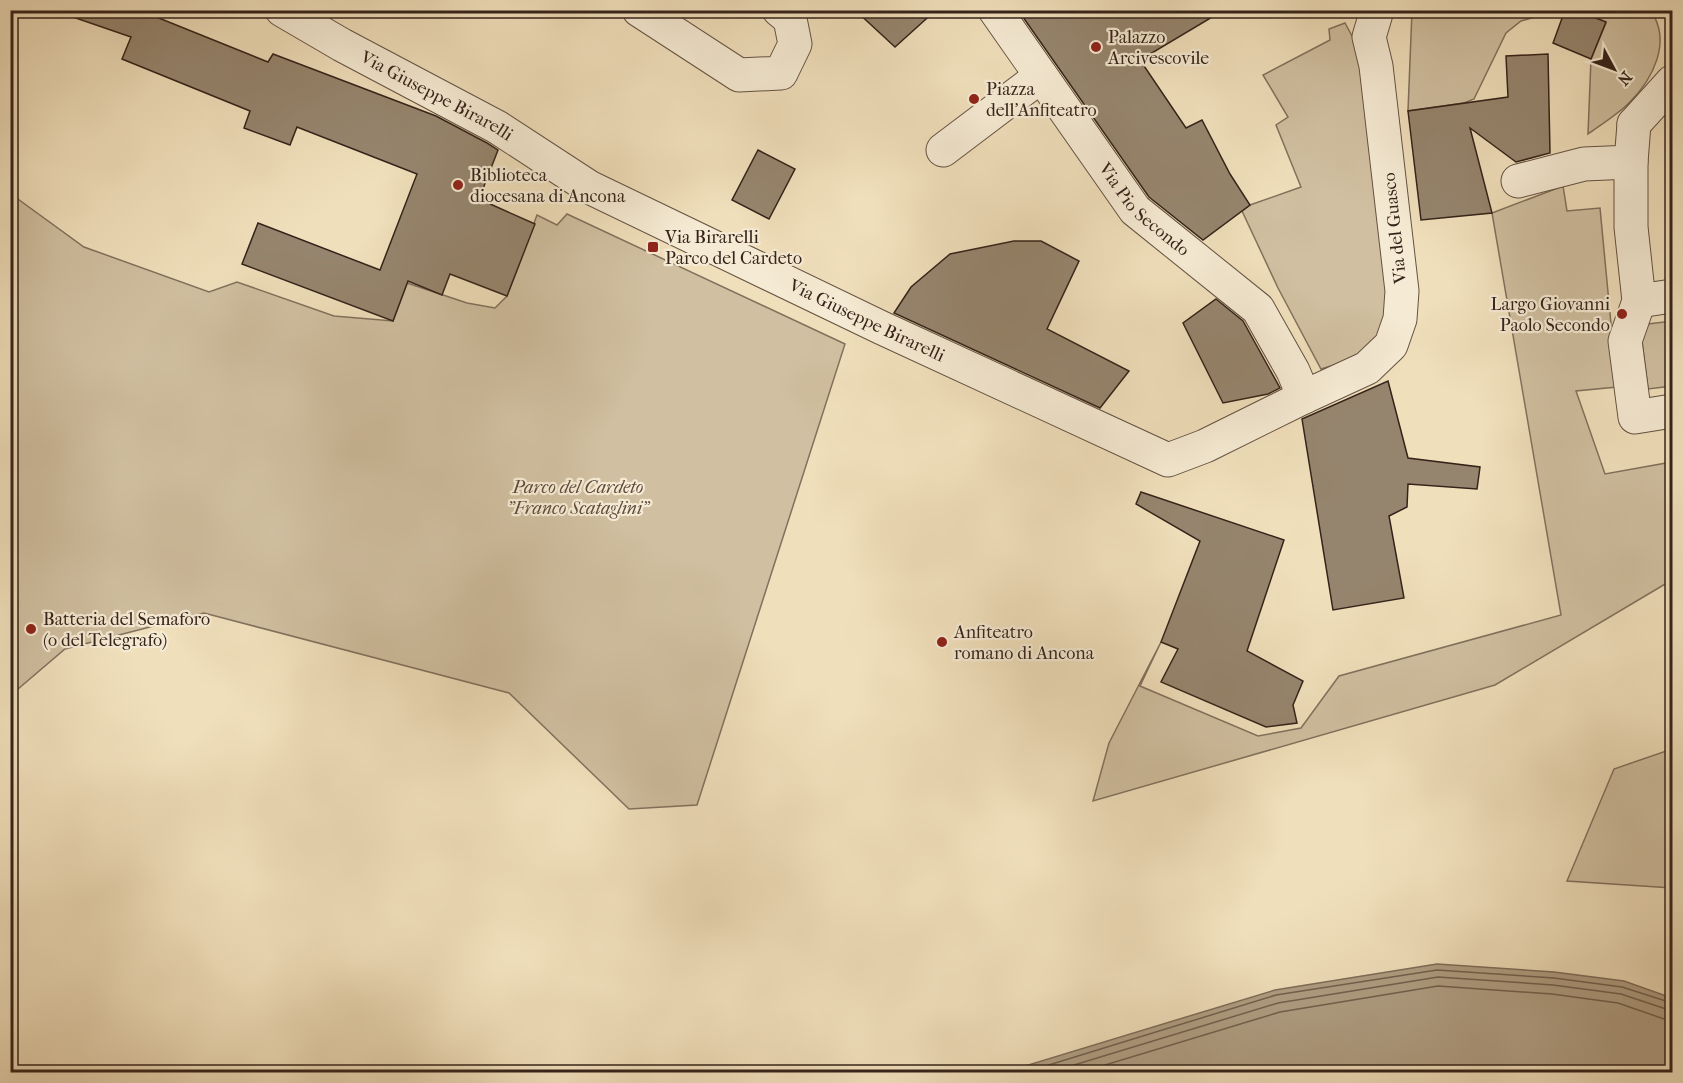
<svg xmlns="http://www.w3.org/2000/svg" width="1683" height="1083" font-family="'IM FELL French Canon',serif">
	<style>
		.green { fill: #d0bfa0; stroke: #82715d; stroke-width: 1.5 }
		.water { fill: #b09f84; stroke: #7f6d5a; stroke-width: 1.5 }
		.lines { fill: none; stroke-linecap: round; stroke-linejoin: round }
		.shore { stroke: #72614f; stroke-width: 1.5 }
		.building { fill: #96856e; stroke: #35231a; stroke-width: 1.5 }
		.minor-casing { stroke: #645242; stroke-width: 35 }
		.minor { stroke: #f5ead3; stroke-width: 33 }
		.poi-dot { fill: #8f2418; stroke: #f5ead3; stroke-width: 2 }
		.labels { text-anchor: middle; dominant-baseline: central; stroke-width: 4.5; stroke-linejoin: round; paint-order: stroke }
		.poi-label { font-size: 18px; fill: #35231a; stroke: #f5ead3; text-anchor: start }
		.street-label { font-size: 18px; fill: #35231a; stroke: #f5ead3 }
		.park-label { font-size: 18px; font-style: italic; fill: #5c4a3c; stroke: #f5ead3 }
	</style>
	<rect width="100%" height="100%" fill="#f0dfbb"/>
	<filter id="stains"><feTurbulence type="fractalNoise" baseFrequency=".00333" numOctaves="4"/><feColorMatrix values="0 0 0 0 .2 0 0 0 0 .09 0 0 0 0 .02 0 0 0 .5 -.17"/></filter>
	<radialGradient id="worn" r=".72"><stop offset=".6" stop-color="#630" stop-opacity="0"/><stop offset="1" stop-color="#630" stop-opacity=".3"/></radialGradient>
	<g class="green">
		<path d="M 1412,11 L 1555,11 L 1521,21 L 1506,33 L 1474,99 L 1464,103 L 1408,111 Z"/>
		<path d="M 1576,11 L 1651,11 C 1672,42 1653,79 1629,103 C 1618,114 1602,124 1588,134 L 1591,59 L 1606,23 Z"/>
		<path d="M 1345,23 L 1365,60 L 1395,305 L 1370,354 L 1321,369 L 1278,288 L 1242,211 L 1250,205 L 1301,187 L 1276,125 L 1288,117 L 1263,75 L 1330,40 L 1329,29 Z"/>
		<path d="M 1563,186 L 1567,211 L 1600,208 L 1617,387 L 1576,391 L 1605,474 L 1672,462 L 1672,580 L 1495,685 L 1093,801 L 1109,743 L 1161,642 L 1140,686 L 1258,736 L 1301,728 L 1339,676 L 1561,615 L 1492,213 Z"/>
		<path d="M 11,194 L 84,247 L 209,292 L 237,282 L 334,316 L 393,321 L 407,283 L 467,303 L 495,308 L 507,296 L 537,215 L 557,225 L 567,214 L 845,344 L 697,805 L 629,809 L 509,693 L 204,613 L 65,649 L 11,695 Z"/>
		<path d="M 1672,321 L 1672,386 L 1648,389 L 1640,325 Z"/>
		<path d="M 1672,749 L 1672,888 L 1567,881 L 1614,769 Z"/>
	</g>
	<path class="water" d="M 1437,964 L 1554,972 L 1624,981 L 1672,998 L 1672,1072 L 1005,1072 L 1275,990 Z"/>
	<g class="lines">
		<g class="shore">
			<path d="M 1026,1072 L 1276,995 L 1437,970 L 1554,978 L 1622,987 L 1672,1003"/>
			<path d="M 1051,1072 L 1278,1003 L 1438,977 L 1553,985 L 1621,994 L 1672,1011"/>
			<path d="M 1082,1072 L 1280,1012 L 1438,986 L 1552,994 L 1618,1003 L 1664,1019 L 1672,1020"/>
		</g>
	</g>
	<g class="building">
		<path d="M 68,10 L 139,10 L 268,62 L 273,54 L 436,116 L 487,143 L 498,150 L 479,199 L 535,224 L 507,296 L 450,274 L 442,295 L 408,281 L 393,321 L 242,264 L 258,223 L 380,270 L 417,174 L 297,127 L 290,145 L 244,128 L 250,111 L 122,59 L 131,37 L 67,15 Z"/>
		<path d="M 855,10 L 936,10 L 895,47 Z"/>
		<path d="M 1018,10 L 1224,10 L 1140,60 L 1186,128 L 1202,120 L 1230,174 L 1250,205 L 1203,240 L 1149,197 Z"/>
		<path d="M 1565,10 L 1576,10 L 1606,22 L 1591,59 L 1553,43 Z"/>
		<path d="M 1548,54 L 1550,153 L 1516,162 L 1470,128 L 1492,213 L 1421,220 L 1408,111 L 1508,97 L 1506,56 Z"/>
		<path d="M 758,150 L 795,169 L 769,219 L 732,200 Z"/>
		<path d="M 1014,241 L 1041,241 L 1079,261 L 1047,329 L 1129,371 L 1100,408 L 894,313 L 911,287 L 950,254 Z"/>
		<path d="M 1216,299 L 1243,321 L 1280,388 L 1268,394 L 1223,403 L 1183,323 Z"/>
		<path d="M 1388,381 L 1408,458 L 1480,467 L 1477,489 L 1408,484 L 1407,507 L 1389,516 L 1404,598 L 1333,610 L 1302,419 Z"/>
		<path d="M 1141,492 L 1284,540 L 1247,651 L 1303,681 L 1293,705 L 1297,723 L 1266,727 L 1161,682 L 1178,649 L 1161,642 L 1200,541 L 1136,504 Z"/>
	</g>
	<g class="lines">
		<g class="minor-casing">
			<g id="minor">
				<path id="s1" d="M 282,10 L 342,45 L 497,127 L 589,187 L 882,328 L 1168,460 L 1205,446 L 1304,397 L 1367,368 L 1391,345 L 1400,319 L 1402,291 L 1376,66 L 1369,37 L 1377,10"/>
				<path d="M 639,10 L 739,75 L 781,73 L 795,44 L 790,19 L 779,10"/>
				<path id="s2" d="M 995,10 L 1135,210 L 1258,309 L 1293,371 L 1304,397"/>
				<path d="M 1634,124 L 1631,162 L 1631,227 L 1639,301 L 1672,296"/>
				<path d="M 1634,124 L 1672,82"/>
				<path d="M 943,150 L 1041,76"/>
				<path d="M 1518,181 L 1584,164 L 1631,162"/>
				<path d="M 1639,301 L 1625,341 L 1635,417 L 1672,411"/>
			</g>
		</g>
		<use href="#minor" class="minor"/>
	</g>
	<g class="poi-dot">
		<circle cx="1096" cy="47" r="6"/>
		<circle cx="974" cy="99" r="6"/>
		<circle cx="458" cy="185" r="6"/>
		<rect x="647" y="241" width="12" height="12" rx="3"/>
		<circle cx="1622" cy="314" r="6"/>
		<circle cx="31" cy="629" r="6"/>
		<circle cx="942" cy="642" r="6"/>
	</g>
	<g class="labels">
		<g class="poi-label">
			<text x="1108" y="37">Palazzo<tspan x="1108" dy="21">Arcivescovile</tspan></text>
			<text x="986" y="89">Piazza<tspan x="986" dy="21">dell'Anfiteatro</tspan></text>
			<text x="470" y="175">Biblioteca<tspan x="470" dy="21">diocesana di Ancona</tspan></text>
			<text x="665" y="237">Via Birarelli<tspan x="665" dy="21">Parco del Cardeto</tspan></text>
			<text x="1610" y="304" text-anchor="end">Largo Giovanni<tspan x="1610" dy="21">Paolo Secondo</tspan></text>
			<text x="43" y="619">Batteria del Semaforo<tspan x="43" dy="21">(o del Telegrafo)</tspan></text>
			<text x="954" y="632">Anfiteatro<tspan x="954" dy="21">romano di Ancona</tspan></text>
		</g>
		<g class="street-label">
			<text stroke="none"><textPath href="#s1" startOffset="177">Via Giuseppe Birarelli</textPath></text>
			<text stroke="none"><textPath href="#s2" startOffset="250">Via Pio Secondo</textPath></text>
			<text transform="translate(1395 228) rotate(-96)">Via del Guasco</text>
			<text stroke="none"><textPath href="#s1" startOffset="663">Via Giuseppe Birarelli</textPath></text>
		</g>
		<g class="park-label">
			<text x="578" y="487">Parco del Cardeto<tspan x="578" dy="21">"Franco Scataglini"</tspan></text>
		</g>
	</g>
	<rect width="1683" height="1083" fill="none" stroke="#f0dfbb" stroke-width="36"/>
	<rect x="12" y="12" width="1659" height="1059" fill="none" stroke="#35231a" stroke-width="3"/>
	<rect x="18" y="18" width="1647" height="1047" fill="none" stroke="#35231a" stroke-width="1.5"/>
	<g transform="translate(1614 69) rotate(131)" stroke="#f5ead3" stroke-width="4.5" paint-order="stroke">
	<path d="M0-4.5L10 22L0 15L-10 22Z" fill="#35231a"/>
	<text y="-9" font-size="16" font-weight="bold" text-anchor="middle" fill="#35231a">N</text>
	</g>
	<rect width="100%" height="100%" filter="url(#stains)"/>
	<rect width="100%" height="100%" fill="url(#worn)"/>
</svg>
